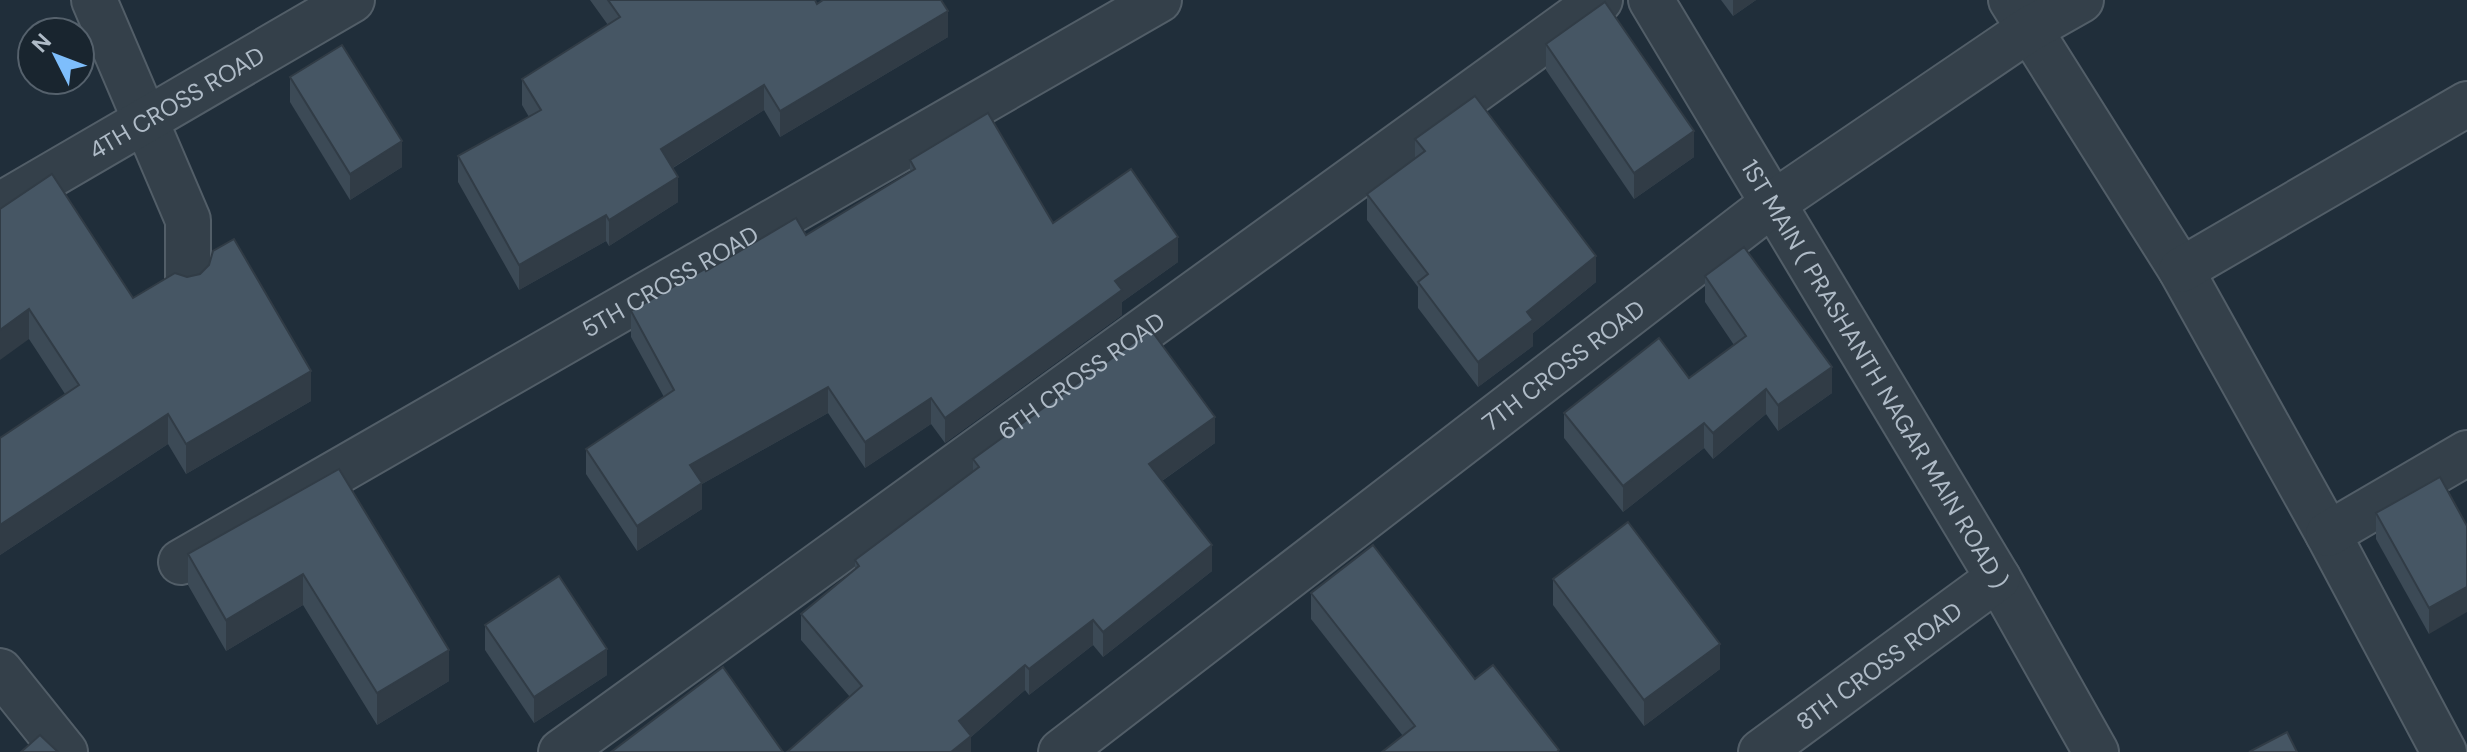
<svg xmlns="http://www.w3.org/2000/svg" width="2467" height="752" font-family="'DM Sans',sans-serif">
	<style>
		.lines { fill: none; stroke-linecap: round; stroke-linejoin: round }
		.minor-casing { stroke: #525e68; stroke-width: 48 }
		.minor { stroke: #34404a; stroke-width: 44 }
		.wall { fill: #3c4a56 }
		.shaded-wall { fill: #313c46 }
		.building { fill: #465664; stroke: #313c46; stroke-width: 2 }
		.labels { text-anchor: middle; dominant-baseline: central; stroke-width: 6; stroke-linejoin: round; paint-order: stroke }
		.street-label { font-size: 24px; fill: #afbbc7; stroke: #19252f }
	</style>
	<rect width="100%" height="100%" fill="#202e3a"/>
	<g class="lines">
		<g class="minor-casing">
			<g id="minor">
				<path d="M 94,0 L 188,220 L 188,282"/>
				<path id="s1" d="M 1651,0 L 1998,578 L 2096,752"/>
				<path d="M 2011,0 L 2181,270 L 2328,534 L 2444,752"/>
				<path id="s2" d="M 0,205 L 352,0"/>
				<path d="M 2181,270 L 2467,104"/>
				<path d="M 2328,534 L 2467,453"/>
				<path id="s3" d="M 181,562 L 1159,0"/>
				<path d="M 0,671 L 65,752"/>
				<path id="s4" d="M 561,752 L 1600,0"/>
				<path id="s5" d="M 1061,752 L 1772,204 L 2028,30 L 2081,0"/>
				<path id="s6" d="M 1761,752 L 1998,578"/>
			</g>
		</g>
		<use href="#minor" class="minor"/>
	</g>
	<g class="wall">
		<path d="M 590,0 L 815,0 L 817,4 L 948,37 L 780,137 L 764,110 L 673,168 L 678,202 L 609,246 L 606,241 L 519,290 L 458,182 L 458,156 L 529,117 L 522,105 L 522,79 L 608,25 Z"/>
		<path d="M 1721,0 L 1756,0 L 1733,16 Z"/>
		<path d="M 1546,44 L 1694,157 L 1634,199 L 1546,70 Z"/>
		<path d="M 290,77 L 402,167 L 350,200 L 290,102 Z"/>
		<path d="M 1415,139 L 1596,282 L 1533,333 L 1533,346 L 1478,387 L 1418,308 L 1418,287 L 1367,220 L 1367,194 L 1415,159 Z"/>
		<path d="M 910,160 L 1053,223 L 1178,262 L 1122,302 L 1122,315 L 945,443 L 931,424 L 865,468 L 828,413 L 702,484 L 702,509 L 637,551 L 586,474 L 586,449 L 664,397 L 631,337 L 631,311 L 806,235 L 910,172 Z"/>
		<path d="M 0,209 L 133,298 L 311,401 L 186,474 L 168,444 L 0,555 L 0,438 L 65,394 L 29,339 Z"/>
		<path d="M 1705,276 L 1832,393 L 1778,431 L 1766,414 L 1713,459 L 1704,448 L 1623,512 L 1564,438 L 1564,413 L 1689,378 L 1734,345 L 1705,302 Z"/>
		<path d="M 1215,443 L 1162,481 L 1212,571 L 1103,657 L 1093,645 L 1029,695 L 1025,690 L 971,737 L 971,752 L 850,697 L 801,640 L 801,614 L 855,570 L 855,560 L 973,471 L 973,459 Z"/>
		<path d="M 339,469 L 449,681 L 377,725 L 303,605 L 226,651 L 188,585 L 188,554 Z"/>
		<path d="M 2376,513 L 2467,526 L 2429,634 L 2376,539 Z"/>
		<path d="M 1553,579 L 1720,669 L 1644,726 L 1553,605 Z"/>
		<path d="M 1311,593 L 1475,679 L 1559,752 L 1403,736 L 1311,619 Z"/>
		<path d="M 485,625 L 607,675 L 534,723 L 485,650 Z"/>
	</g>
	<g class="shaded-wall">
		<path d="M 1733,0 L 1756,0 L 1733,16 Z"/>
		<path d="M 948,11 L 948,37 L 780,137 L 780,111 Z"/>
		<path d="M 764,85 L 764,110 L 661,175 L 661,149 Z"/>
		<path d="M 1694,131 L 1694,157 L 1634,199 L 1634,173 Z"/>
		<path d="M 402,141 L 402,167 L 350,200 L 350,174 Z"/>
		<path d="M 678,177 L 678,202 L 609,246 L 609,220 Z"/>
		<path d="M 606,215 L 606,241 L 519,290 L 519,265 Z"/>
		<path d="M 1178,237 L 1178,262 L 1122,302 L 1122,315 L 945,443 L 945,418 L 1115,281 Z"/>
		<path d="M 1596,256 L 1596,282 L 1533,333 L 1533,346 L 1478,387 L 1478,362 L 1527,312 Z"/>
		<path d="M 29,309 L 29,339 L 0,360 L 0,330 Z"/>
		<path d="M 1832,367 L 1832,393 L 1778,431 L 1778,405 Z"/>
		<path d="M 311,371 L 311,401 L 186,474 L 186,444 Z"/>
		<path d="M 828,387 L 828,413 L 702,484 L 702,509 L 637,551 L 637,526 L 690,465 Z"/>
		<path d="M 1766,389 L 1766,414 L 1713,459 L 1713,433 Z"/>
		<path d="M 931,398 L 931,424 L 865,468 L 865,442 Z"/>
		<path d="M 168,414 L 168,444 L 0,555 L 0,525 Z"/>
		<path d="M 1215,417 L 1215,443 L 1149,490 L 1149,464 Z"/>
		<path d="M 1704,423 L 1704,448 L 1623,512 L 1623,486 Z"/>
		<path d="M 1212,545 L 1212,571 L 1103,657 L 1103,632 Z"/>
		<path d="M 303,574 L 303,605 L 226,651 L 226,620 Z"/>
		<path d="M 2467,587 L 2467,612 L 2429,634 L 2429,608 Z"/>
		<path d="M 1093,620 L 1093,645 L 1029,695 L 1029,669 Z"/>
		<path d="M 1720,644 L 1720,669 L 1644,726 L 1644,700 Z"/>
		<path d="M 607,649 L 607,675 L 534,723 L 534,697 Z"/>
		<path d="M 449,650 L 449,681 L 377,725 L 377,693 Z"/>
		<path d="M 1025,665 L 1025,690 L 971,737 L 971,752 L 951,752 L 959,721 Z"/>
	</g>
	<g class="building">
		<path d="M 608,0 L 815,0 L 817,4 L 823,0 L 941,0 L 948,11 L 780,111 L 764,85 L 661,149 L 678,177 L 609,220 L 606,215 L 519,265 L 458,156 L 541,110 L 522,79 L 620,17 Z"/>
		<path d="M 1605,2 L 1694,131 L 1634,173 L 1546,44 Z"/>
		<path d="M 342,45 L 402,141 L 350,174 L 290,77 Z"/>
		<path d="M 1475,96 L 1596,256 L 1527,312 L 1533,320 L 1478,362 L 1418,282 L 1428,274 L 1367,194 L 1425,151 L 1415,139 Z"/>
		<path d="M 988,113 L 1053,223 L 1131,169 L 1178,237 L 1115,281 L 1122,290 L 945,418 L 931,398 L 865,442 L 828,387 L 690,465 L 702,483 L 637,526 L 586,449 L 674,390 L 631,311 L 705,269 L 706,271 L 796,218 L 806,235 L 915,169 L 910,160 Z"/>
		<path d="M 52,174 L 133,298 L 175,273 L 187,277 L 200,274 L 209,265 L 213,251 L 234,239 L 311,371 L 186,444 L 168,414 L 0,525 L 0,438 L 79,385 L 29,309 L 0,330 L 0,209 Z"/>
		<path d="M 1744,247 L 1832,367 L 1778,405 L 1766,389 L 1713,433 L 1704,423 L 1623,486 L 1564,413 L 1659,338 L 1689,378 L 1746,336 L 1705,276 Z"/>
		<path d="M 1151,330 L 1215,417 L 1149,464 L 1212,545 L 1103,632 L 1093,620 L 1029,669 L 1025,665 L 959,721 L 971,736 L 951,752 L 787,752 L 862,686 L 801,614 L 859,566 L 855,560 L 979,467 L 973,459 Z"/>
		<path d="M 339,469 L 449,650 L 377,693 L 303,574 L 226,620 L 188,554 Z"/>
		<path d="M 2440,477 L 2467,526 L 2467,587 L 2429,608 L 2376,513 Z"/>
		<path d="M 1628,522 L 1720,644 L 1644,700 L 1553,579 Z"/>
		<path d="M 1373,545 L 1475,679 L 1493,665 L 1559,750 L 1557,752 L 1382,752 L 1415,726 L 1311,593 Z"/>
		<path d="M 559,576 L 607,649 L 534,697 L 485,625 Z"/>
		<path d="M 723,667 L 783,752 L 611,752 Z"/>
		<path d="M 2287,732 L 2297,752 L 2249,752 Z"/>
		<path d="M 40,735 L 58,752 L 21,752 Z"/>
	</g>
	<g class="labels">
		<g class="street-label">
			<text stroke="none"><textPath href="#s2" startOffset="204">4TH CROSS ROAD</textPath></text>
			<text stroke="none"><textPath href="#s3" startOffset="564">5TH CROSS ROAD</textPath></text>
			<text stroke="none"><textPath href="#s5" startOffset="634">7TH CROSS ROAD</textPath></text>
			<text stroke="none"><textPath href="#s1" startOffset="436">1ST MAIN ( PRASHANTH NAGAR MAIN ROAD )</textPath></text>
			<text stroke="none"><textPath href="#s4" startOffset="642">6TH CROSS ROAD</textPath></text>
			<text stroke="none"><textPath href="#s6" startOffset="146">8TH CROSS ROAD</textPath></text>
		</g>
	</g>
	<g transform="translate(56 56) rotate(312)"><circle r="38" fill="#19252f" stroke="#55616c" stroke-width="2"/>
	<path d="M0-6L14 30L0 20L-14 30Z" fill="#7ebefc"/>
	<text y="-12" font-size="22" font-weight="bold" text-anchor="middle" fill="#afbbc7">N</text>
	</g>
</svg>
